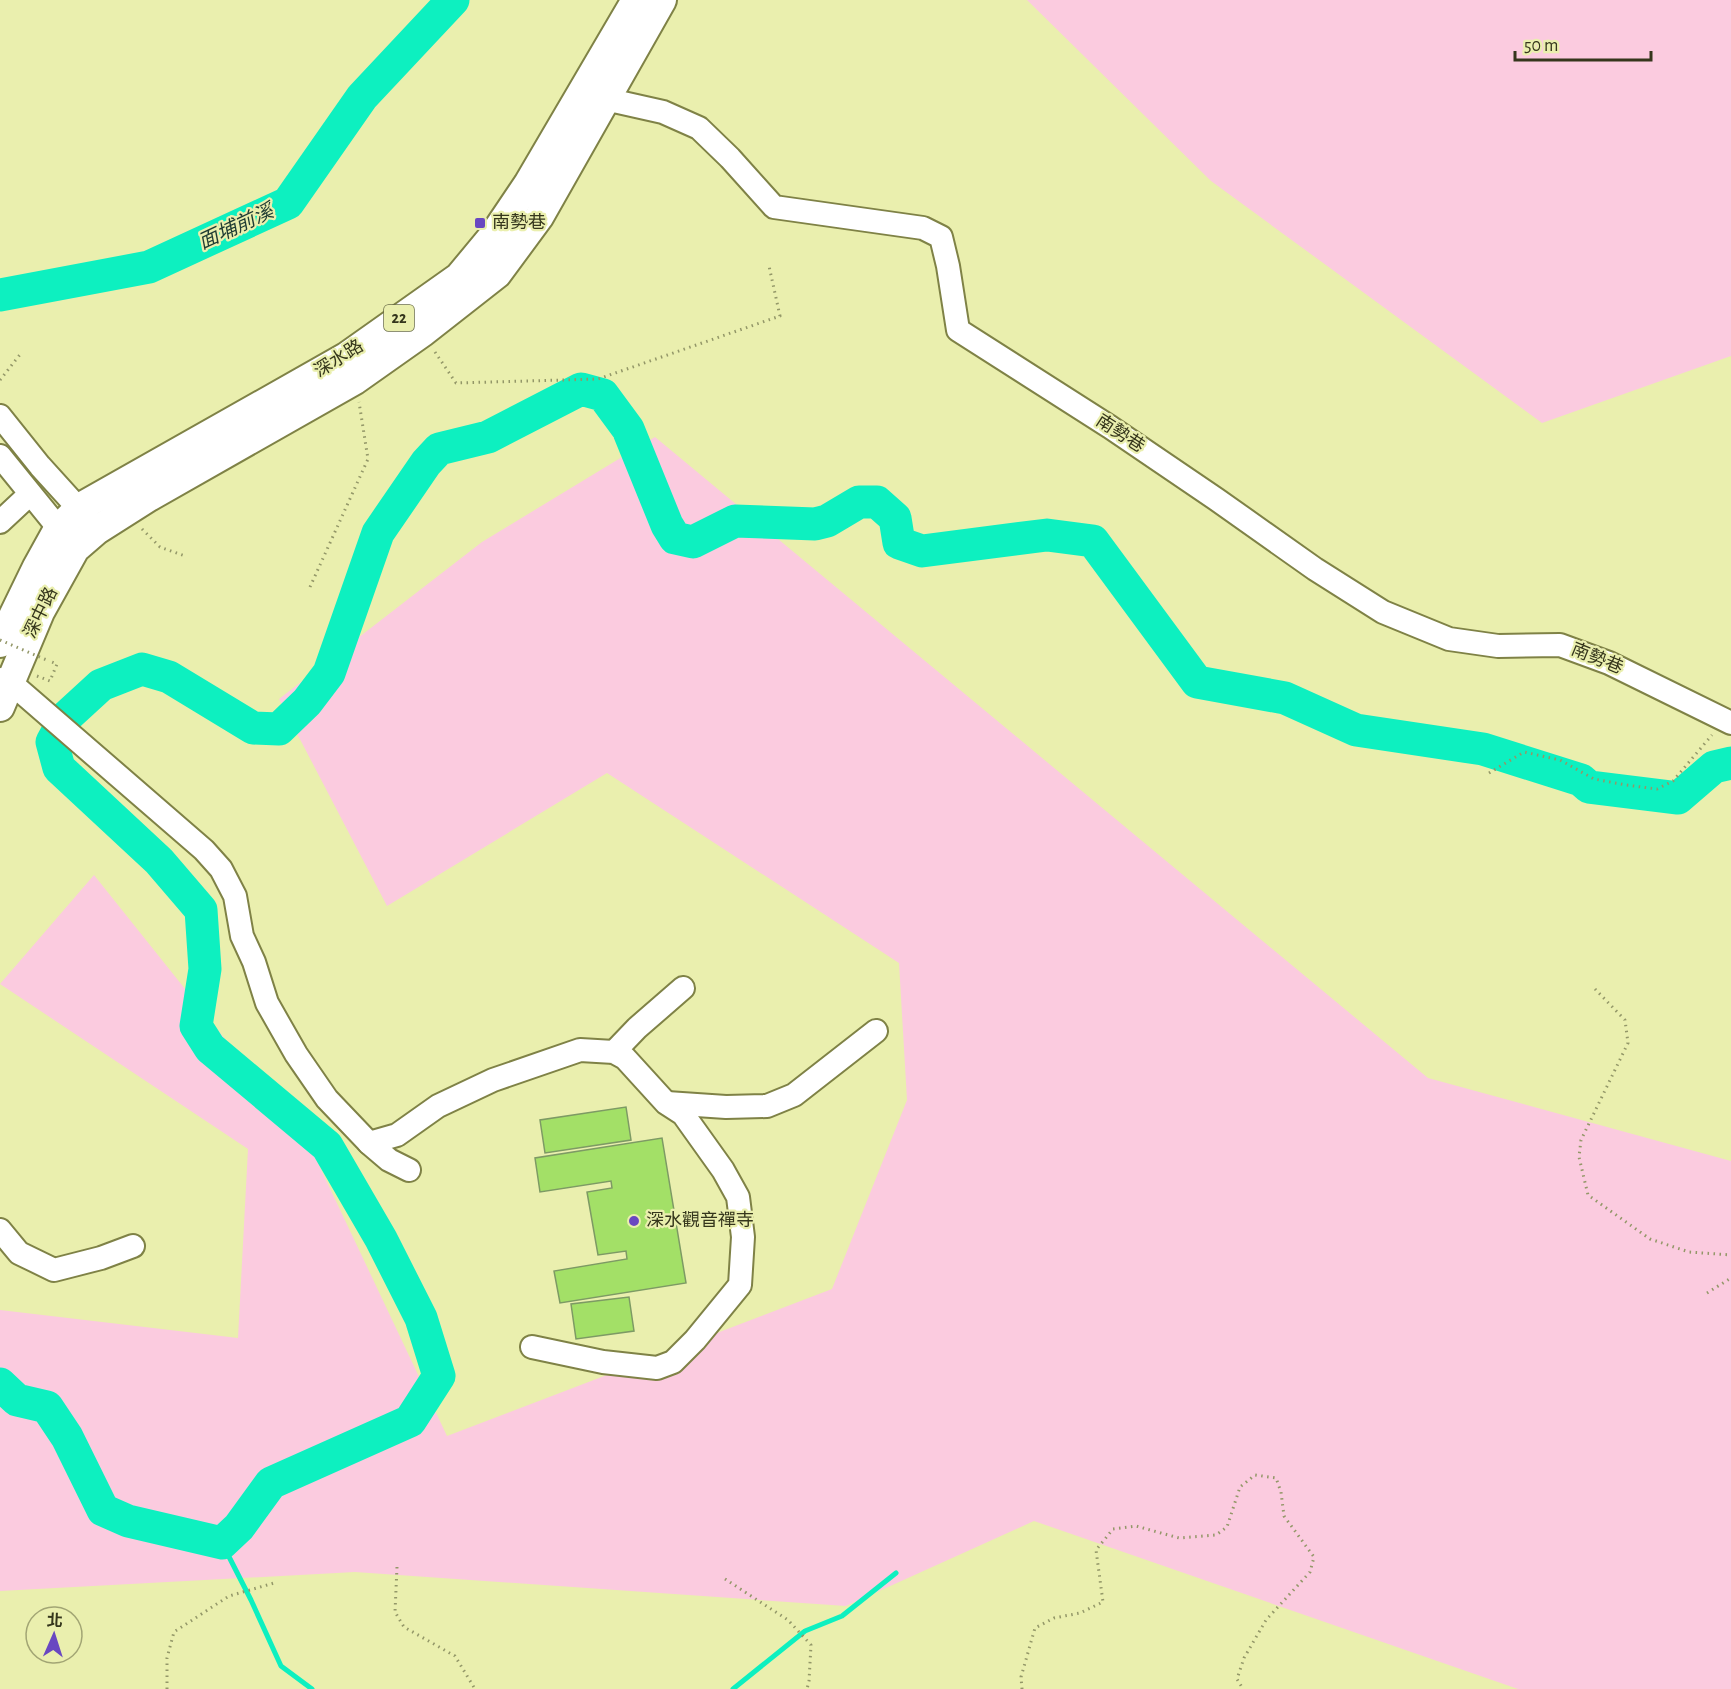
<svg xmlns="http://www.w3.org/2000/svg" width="1731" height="1689" font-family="'Alegreya Sans','Noto Sans TC',sans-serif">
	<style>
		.green { fill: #fbcbdf }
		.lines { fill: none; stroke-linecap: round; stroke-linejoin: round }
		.stream { stroke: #0df0c0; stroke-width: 5 }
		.river { stroke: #0df0c0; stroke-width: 33 }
		.building { fill: #a3e067; stroke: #7d9a64; stroke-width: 1.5 }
		.minor-casing { stroke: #7f8246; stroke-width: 26 }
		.major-casing { stroke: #7f8246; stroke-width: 32 }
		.path { stroke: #939768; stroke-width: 3; stroke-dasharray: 1.5 4.5; stroke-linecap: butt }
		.minor { stroke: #fff; stroke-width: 22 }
		.major { stroke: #fff; stroke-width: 28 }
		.path-bridge { stroke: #939768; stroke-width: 3; stroke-dasharray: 1.5 4.5; stroke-linecap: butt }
		.poi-dot { fill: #6948c1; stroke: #eaefae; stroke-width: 2 }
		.labels { text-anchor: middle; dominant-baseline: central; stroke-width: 4.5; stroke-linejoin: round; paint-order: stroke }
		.shield { fill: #eaefae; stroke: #6b6e48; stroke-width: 1.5 }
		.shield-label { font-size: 16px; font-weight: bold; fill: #35361c }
		.poi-label { font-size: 18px; fill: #35361c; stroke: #eaefae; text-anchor: start }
		.street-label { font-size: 18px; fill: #35361c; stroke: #eaefae }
		.water-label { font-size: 20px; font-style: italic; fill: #1f3c33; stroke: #eaefae }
	</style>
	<rect width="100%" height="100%" fill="#eaefae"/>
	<g class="green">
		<path d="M 1027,0 L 1731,0 L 1731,356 L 1542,423 L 1211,181 Z"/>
		<path d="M 655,437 L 1428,1078 L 1731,1161 L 1731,1689 L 1518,1689 L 1034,1521 L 846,1606 L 355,1572 L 0,1591 L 0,1310 L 238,1338 L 248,1149 L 0,984 L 94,875 L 309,1144 L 447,1436 L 832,1289 L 907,1100 L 899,963 L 607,773 L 387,906 L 279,699 L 482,542 Z"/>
	</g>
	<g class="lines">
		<g class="stream">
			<path d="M 222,1543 L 251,1600 L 281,1666 L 312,1689"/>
			<path d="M 733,1689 L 805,1631 L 842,1616 L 896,1573"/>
		</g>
		<g class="river">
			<path d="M 0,295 L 149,267 L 288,203 L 362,97 L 453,0"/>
			<path d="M 0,1384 L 17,1400 L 47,1407 L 67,1437 L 103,1510 L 128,1521 L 222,1543 L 239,1527 L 271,1483 L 410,1421 L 439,1376 L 421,1318 L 381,1239 L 327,1146 L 210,1048 L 196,1026 L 205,969 L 201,910 L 159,861 L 59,768 L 52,742 L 65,718 L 101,685 L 142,669 L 169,677 L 253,728 L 279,729 L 307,702 L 329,673 L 378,533 L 426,463 L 439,449 L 488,437 L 581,389 L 603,395 L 628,429 L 667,525 L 675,538 L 693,542 L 735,521 L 815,524 L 827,521 L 859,502 L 877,502 L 895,518 L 899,543 L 922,551 L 1047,535 L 1093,541 L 1197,682 L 1285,698 L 1356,730 L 1483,749 L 1581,780 L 1589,787 L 1678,798 L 1714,767 L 1731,763"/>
		</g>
	</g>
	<g class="building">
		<path d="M 626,1107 L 631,1140 L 545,1153 L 540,1120 Z"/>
		<path d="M 662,1138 L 686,1283 L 560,1303 L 554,1271 L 627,1259 L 626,1251 L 598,1255 L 587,1192 L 612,1188 L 611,1181 L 540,1192 L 535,1158 Z"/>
		<path d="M 629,1297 L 634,1331 L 576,1339 L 571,1304 Z"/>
	</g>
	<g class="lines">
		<g class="minor-casing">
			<g id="minor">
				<path d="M 592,92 L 605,99 L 663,112 L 699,128 L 730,158 L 774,207 L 923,228 L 941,237 L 948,266 L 958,330 L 1110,427 L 1216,499 L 1315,569 L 1383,612 L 1449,639 L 1498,646 L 1560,645 L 1609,663 L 1731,723"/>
				<path d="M 0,416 L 40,466 L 89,520"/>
				<path d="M 0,456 L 69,541"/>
				<path d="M 0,522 L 30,494"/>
				<path d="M 0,679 L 10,682 L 204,850 L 221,869 L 235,896 L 242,936 L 254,962 L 267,1003 L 296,1054 L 327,1099 L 369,1143 L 389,1160 L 409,1170"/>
				<path d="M 614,1052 L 637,1028 L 683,988"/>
				<path d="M 667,1103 L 726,1107 L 767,1106 L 794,1095 L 876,1031"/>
				<path d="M 369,1143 L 397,1135 L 438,1106 L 493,1080 L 580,1050 L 614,1052 L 625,1058 L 666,1103 L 683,1114 L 723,1170 L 738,1197 L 743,1237 L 740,1285 L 695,1340 L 673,1362 L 657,1368 L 603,1362 L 532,1347"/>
				<path d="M 0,1230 L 19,1253 L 54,1270 L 101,1258 L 133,1246"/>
			</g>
		</g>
		<g class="major-casing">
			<g id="major">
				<path d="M 0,643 L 37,567 L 58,529 L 79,508 L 346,357 L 459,277 L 493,236 L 528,184 L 636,0"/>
				<path d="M 0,707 L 40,612 L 75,549 L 97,530 L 149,497 L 355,380 L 423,332 L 497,274 L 539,217 L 662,0"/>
			</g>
		</g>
		<g class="path">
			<path d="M 435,352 L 456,383 L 598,379 L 780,316 L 769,266"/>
			<path d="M 0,380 L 22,352"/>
			<path d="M 142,529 L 160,547 L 185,556"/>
			<path d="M 310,587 L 368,459 L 359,402"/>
			<path d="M 37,676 L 50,681 L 57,664 L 49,661"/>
			<path d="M 1489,773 L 1524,752 L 1560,760 L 1594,779 L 1626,785 L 1657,789 L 1673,781 L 1712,735"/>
			<path d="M 1595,989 L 1625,1020 L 1628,1043 L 1581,1140 L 1579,1157 L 1588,1195 L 1650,1239 L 1689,1252 L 1731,1255"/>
			<path d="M 1707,1293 L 1731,1278"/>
			<path d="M 397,1567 L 395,1612 L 404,1627 L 455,1656 L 475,1689"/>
			<path d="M 725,1579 L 788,1620 L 811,1645 L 809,1681 L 807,1689"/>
			<path d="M 167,1689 L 167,1658 L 174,1632 L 229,1596 L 274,1583"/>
			<path d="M 1022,1689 L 1021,1677 L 1035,1628 L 1054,1618 L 1080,1613 L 1103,1602 L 1096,1550 L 1113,1529 L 1136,1526 L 1179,1538 L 1216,1535 L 1227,1527 L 1240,1487 L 1255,1475 L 1276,1478 L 1281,1492 L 1284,1516 L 1314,1557 L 1310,1572 L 1266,1620 L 1244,1658 L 1237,1679 L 1243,1689"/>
		</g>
		<use href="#minor" class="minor"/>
		<use href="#major" class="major"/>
		<path class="path-bridge" d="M 0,640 L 49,661"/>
	</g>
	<g class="poi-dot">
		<rect x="474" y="217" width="12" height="12" rx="3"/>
		<circle cx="634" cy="1221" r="6"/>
	</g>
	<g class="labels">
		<rect class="shield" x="384" y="305" width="30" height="26" rx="4.5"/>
		<g class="shield-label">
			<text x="399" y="318">22</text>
		</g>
		<g class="poi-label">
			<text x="492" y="223">南勢巷</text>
			<text x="646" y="1221">深水觀音禪寺</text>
		</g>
		<g class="street-label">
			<text transform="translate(339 359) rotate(-32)">深水路</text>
			<text transform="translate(1120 434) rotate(33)">南勢巷</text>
			<text transform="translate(41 613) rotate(-64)">深中路</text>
			<text transform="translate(1597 659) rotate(22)">南勢巷</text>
		</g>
		<g class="water-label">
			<text transform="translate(236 227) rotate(-25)">面埔前溪</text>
		</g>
	</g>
	<g transform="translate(54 1635) rotate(3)"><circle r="28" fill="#eaefae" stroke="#a2a574" stroke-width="1.5"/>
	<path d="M0-4.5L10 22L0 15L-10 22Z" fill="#6948c1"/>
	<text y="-9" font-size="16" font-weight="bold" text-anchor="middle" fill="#35361c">北</text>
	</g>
	<path d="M1515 51v9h136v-9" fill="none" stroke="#35361c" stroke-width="3"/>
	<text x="1524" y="51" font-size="18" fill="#35361c" stroke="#eaefae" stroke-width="4.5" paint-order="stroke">50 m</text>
</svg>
